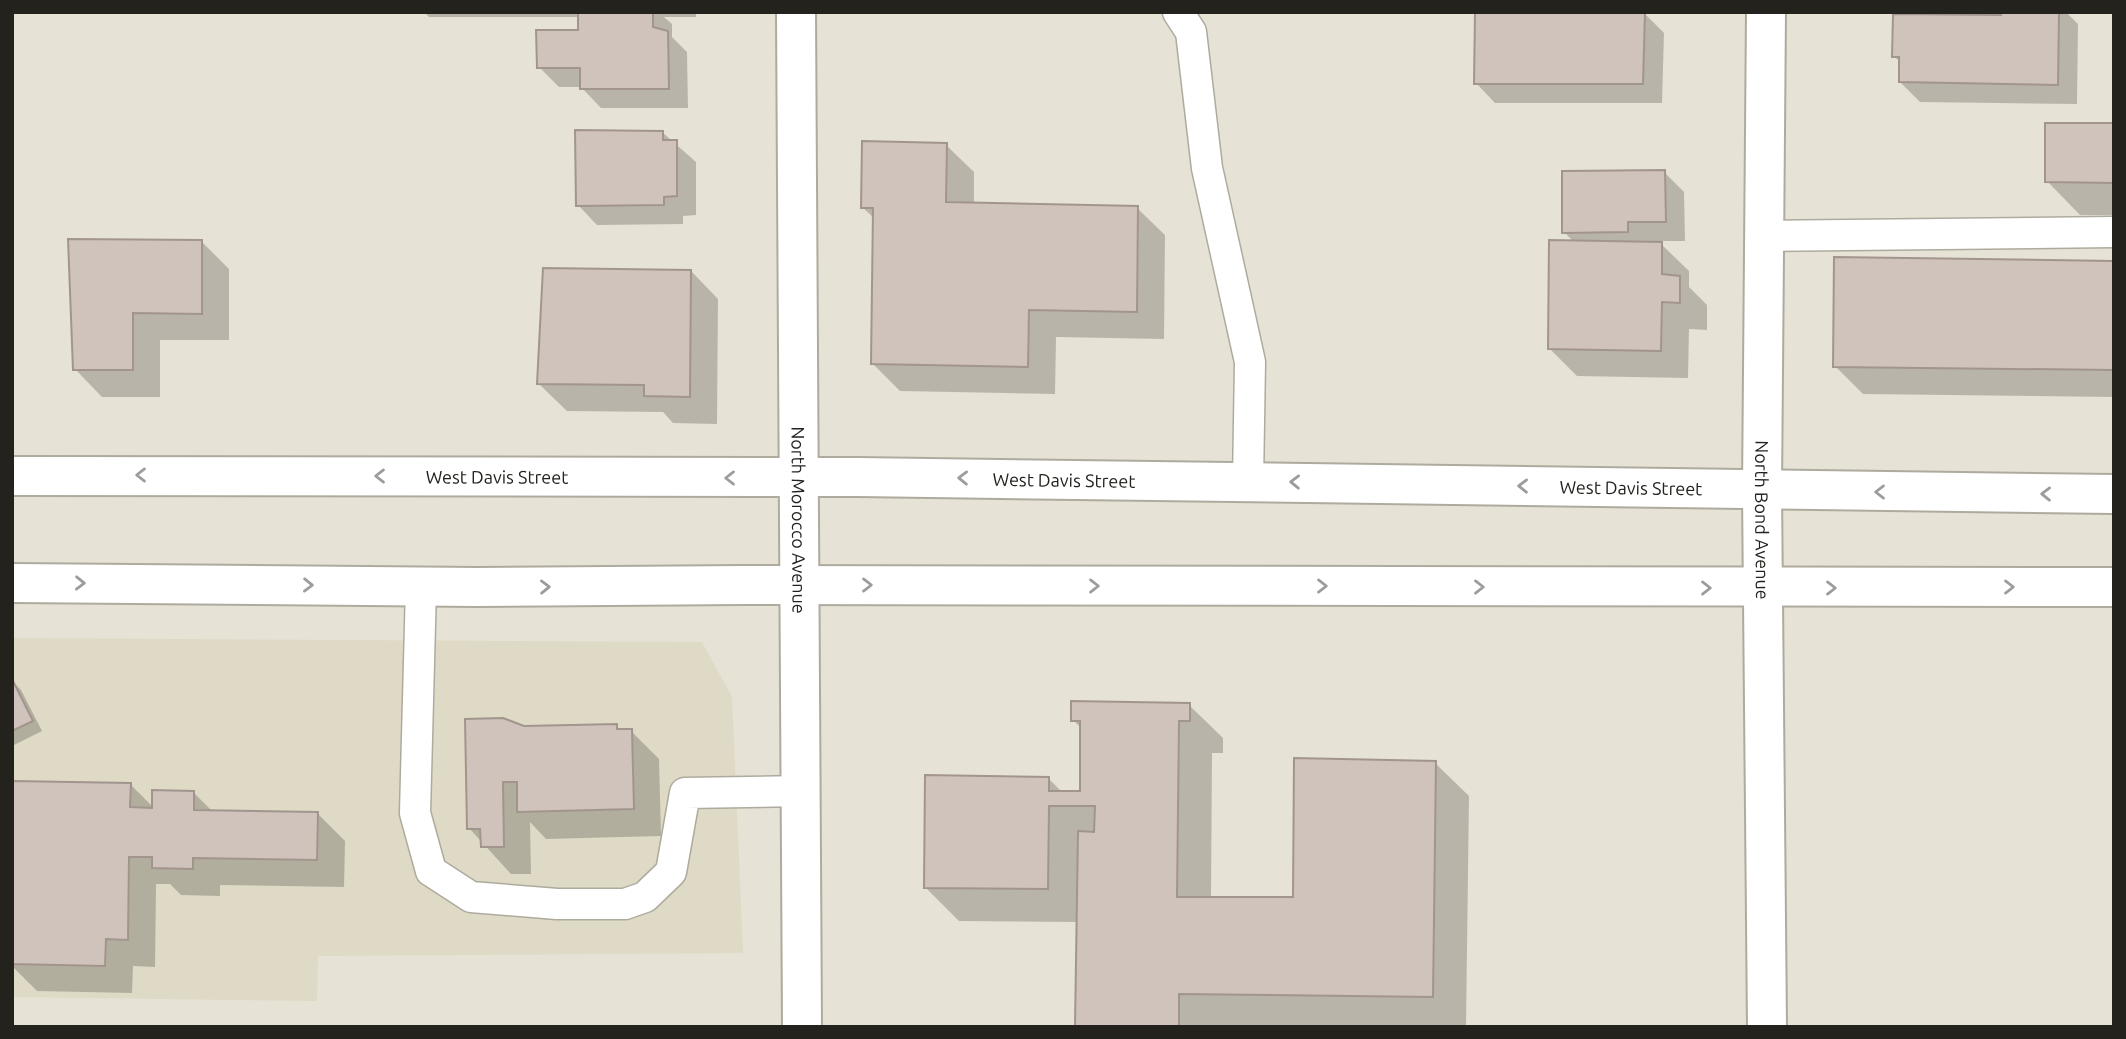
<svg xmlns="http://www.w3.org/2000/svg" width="2126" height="1039" font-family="Ubuntu,sans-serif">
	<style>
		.built { fill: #dfdac5 }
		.shadow { fill: #0003 }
		.building { fill: #d0c3bb; stroke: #a2958e; stroke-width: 2 }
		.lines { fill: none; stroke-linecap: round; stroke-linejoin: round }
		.service-casing { stroke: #aeab9e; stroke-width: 33 }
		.minor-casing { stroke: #aeab9e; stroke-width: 42 }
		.secondary-casing { stroke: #aeab9e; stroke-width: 42 }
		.service { stroke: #fff; stroke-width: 30 }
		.minor { stroke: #fff; stroke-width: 38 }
		.secondary { stroke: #fff; stroke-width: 38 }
		.oneway { stroke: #9c9c99 }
		.labels { text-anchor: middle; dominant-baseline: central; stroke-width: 7; stroke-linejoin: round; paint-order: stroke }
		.street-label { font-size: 18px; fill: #24221d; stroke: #f3f0e2 }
	</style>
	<rect width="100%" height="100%" fill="#e6e2d5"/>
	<path class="built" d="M 12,638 L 702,642 L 732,697 L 743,953 L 318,956 L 317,1001 L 12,997 Z"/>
	<g class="shadow">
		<path d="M 424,12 L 696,12 L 696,17 L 664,17 L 672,24 L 672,37 L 687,52 L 688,108 L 601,108 L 581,87 L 559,87 L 539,67 L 580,32 L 580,17 L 429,17 Z"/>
		<path d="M 2002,12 L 2066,12 L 2078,24 L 2077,104 L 1920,102 L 1900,82 L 1901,63 L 1894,56 L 2002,17 Z"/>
		<path d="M 1644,13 L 1664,33 L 1662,103 L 1495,103 L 1476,83 Z"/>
		<path d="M 2114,124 L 2114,215 L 2080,215 L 2047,181 Z"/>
		<path d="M 662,132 L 696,162 L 696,215 L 683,216 L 683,224 L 597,225 L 578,205 Z"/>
		<path d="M 946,145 L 974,172 L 974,205 L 1137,208 L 1165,235 L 1164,339 L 1056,337 L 1055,394 L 900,391 L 873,364 L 875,219 L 863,208 Z"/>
		<path d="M 1664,172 L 1684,192 L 1685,241 L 1658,241 L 1689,271 L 1689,287 L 1707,305 L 1707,330 L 1689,329 L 1688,378 L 1577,376 L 1550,349 L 1574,242 L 1564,232 Z"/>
		<path d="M 202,242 L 229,269 L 229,340 L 160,340 L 160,397 L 102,397 L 75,369 Z"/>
		<path d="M 2114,263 L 2114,397 L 1863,394 L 1835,366 Z"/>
		<path d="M 691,271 L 718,299 L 717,424 L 673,423 L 663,412 L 567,411 L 539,384 Z"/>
		<path d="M 12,681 L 21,690 L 42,731 L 12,746 Z"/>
		<path d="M 1189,705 L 1223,738 L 1223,753 L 1212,753 L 1211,899 L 1294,899 L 1435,763 L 1469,796 L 1466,1027 L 1077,1027 L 1079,922 L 959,921 L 925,887 L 1048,778 L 1062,792 L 1081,792 L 1082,729 L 1073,720 Z"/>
		<path d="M 616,726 L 621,731 L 631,731 L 659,759 L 661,836 L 546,839 L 530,822 L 531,874 L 511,874 L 469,828 L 524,728 Z"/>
		<path d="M 12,783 L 130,784 L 154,808 L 193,792 L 213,812 L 317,813 L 345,841 L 344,887 L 220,885 L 220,896 L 181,895 L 170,884 L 156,884 L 155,967 L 133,966 L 132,993 L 37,991 L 12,966 Z"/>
	</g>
	<g class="building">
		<path d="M 578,12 L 653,12 L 653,27 L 668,31 L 669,89 L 580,89 L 580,68 L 537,68 L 536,30 L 578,30 Z"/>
		<path d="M 1475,12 L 1645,12 L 1643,84 L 1474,84 Z"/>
		<path d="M 2001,12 L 2059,12 L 2058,85 L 1899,82 L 1899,57 L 1892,57 L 1893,14 L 2001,15 Z"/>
		<path d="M 2045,123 L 2114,123 L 2114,183 L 2045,182 Z"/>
		<path d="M 575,130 L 663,131 L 663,140 L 677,140 L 677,196 L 664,197 L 664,205 L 576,206 Z"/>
		<path d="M 862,141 L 947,143 L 946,202 L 1138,206 L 1137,312 L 1029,310 L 1028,367 L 871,364 L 873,208 L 861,208 Z"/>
		<path d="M 1665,170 L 1666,222 L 1628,222 L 1628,232 L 1562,233 L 1562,171 Z"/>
		<path d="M 68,239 L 202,240 L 202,314 L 133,313 L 133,370 L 73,370 Z"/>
		<path d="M 1549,240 L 1662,242 L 1662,274 L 1680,276 L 1680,303 L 1662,302 L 1661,351 L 1548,349 Z"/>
		<path d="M 1834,257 L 2114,261 L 2114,370 L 1833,367 Z"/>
		<path d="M 543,268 L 691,270 L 690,397 L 644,396 L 644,385 L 537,384 Z"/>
		<path d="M 12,679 L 33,721 L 12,731 Z"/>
		<path d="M 1071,701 L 1190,703 L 1190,721 L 1179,721 L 1177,897 L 1293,897 L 1294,758 L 1436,761 L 1433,997 L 1179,994 L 1179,1027 L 1075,1027 L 1078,831 L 1094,832 L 1095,806 L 1049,806 L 1048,889 L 924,888 L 925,775 L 1049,777 L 1049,791 L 1080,791 L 1080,721 L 1071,721 Z"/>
		<path d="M 503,718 L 524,726 L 617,724 L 617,729 L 632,729 L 634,809 L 517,812 L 517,782 L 503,782 L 504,847 L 481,847 L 480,829 L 467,829 L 465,719 Z"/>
		<path d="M 12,781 L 131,783 L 130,807 L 152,808 L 152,790 L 194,791 L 194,810 L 318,812 L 317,860 L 193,858 L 193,869 L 152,868 L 152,857 L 129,857 L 128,940 L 106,939 L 105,966 L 12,964 Z"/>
	</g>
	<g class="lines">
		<g class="service-casing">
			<g id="service">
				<path d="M 1178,12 L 1191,32 L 1207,168 L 1250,362 L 1248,481"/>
				<path d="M 1766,236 L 2114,232"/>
				<path d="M 421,587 L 415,813 L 431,871 L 471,897 L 557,904 L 625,904 L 645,897 L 671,872 L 685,793 L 802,791"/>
			</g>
		</g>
		<g class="minor-casing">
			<g id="minor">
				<path id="s1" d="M 796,12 L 802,1027"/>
				<path id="s2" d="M 1766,12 L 1762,491 L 1767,1027"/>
			</g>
		</g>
		<g class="secondary-casing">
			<g id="secondary">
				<path id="s3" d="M 12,476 L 858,477 L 2114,494"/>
				<path d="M 12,583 L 477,587 L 744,585 L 2114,587"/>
			</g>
		</g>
		<use href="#service" class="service"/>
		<use href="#minor" class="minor"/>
		<use href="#secondary" class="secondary"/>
	</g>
	<defs><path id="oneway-chevron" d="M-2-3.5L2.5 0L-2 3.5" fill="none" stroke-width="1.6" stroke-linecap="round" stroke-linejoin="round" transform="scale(1.75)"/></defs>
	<g class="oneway">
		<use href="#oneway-chevron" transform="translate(141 475) rotate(180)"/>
		<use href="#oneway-chevron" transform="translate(380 476) rotate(-180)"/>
		<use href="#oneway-chevron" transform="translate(730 478) rotate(-180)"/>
		<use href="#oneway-chevron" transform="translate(963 478) rotate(-179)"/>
		<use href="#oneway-chevron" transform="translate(1295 482) rotate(-179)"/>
		<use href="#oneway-chevron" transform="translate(1523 486) rotate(-179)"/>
		<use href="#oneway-chevron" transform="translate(1880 492) rotate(-180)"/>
		<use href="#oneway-chevron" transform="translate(2046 494) rotate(-179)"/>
		<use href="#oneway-chevron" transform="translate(80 583) rotate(1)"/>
		<use href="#oneway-chevron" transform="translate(308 585) rotate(1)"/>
		<use href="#oneway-chevron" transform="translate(867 585)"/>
		<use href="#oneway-chevron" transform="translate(1094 586)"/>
		<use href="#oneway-chevron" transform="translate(1322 586)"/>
		<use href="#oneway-chevron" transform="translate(545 587) rotate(-1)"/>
		<use href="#oneway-chevron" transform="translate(1479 587)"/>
		<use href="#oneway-chevron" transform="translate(2009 587)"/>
		<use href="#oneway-chevron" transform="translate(1706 588)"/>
		<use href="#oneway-chevron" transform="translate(1831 588)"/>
	</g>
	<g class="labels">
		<g class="street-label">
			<text stroke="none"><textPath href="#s3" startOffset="485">West Davis Street</textPath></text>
			<text stroke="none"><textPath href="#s3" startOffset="1052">West Davis Street</textPath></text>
			<text stroke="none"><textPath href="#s3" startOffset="1619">West Davis Street</textPath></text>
			<text stroke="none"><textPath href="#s1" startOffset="508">North Morocco Avenue</textPath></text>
			<text stroke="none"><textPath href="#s2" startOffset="508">North Bond Avenue</textPath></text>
		</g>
	</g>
	<rect width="2126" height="1039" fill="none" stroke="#24221d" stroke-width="28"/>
</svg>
